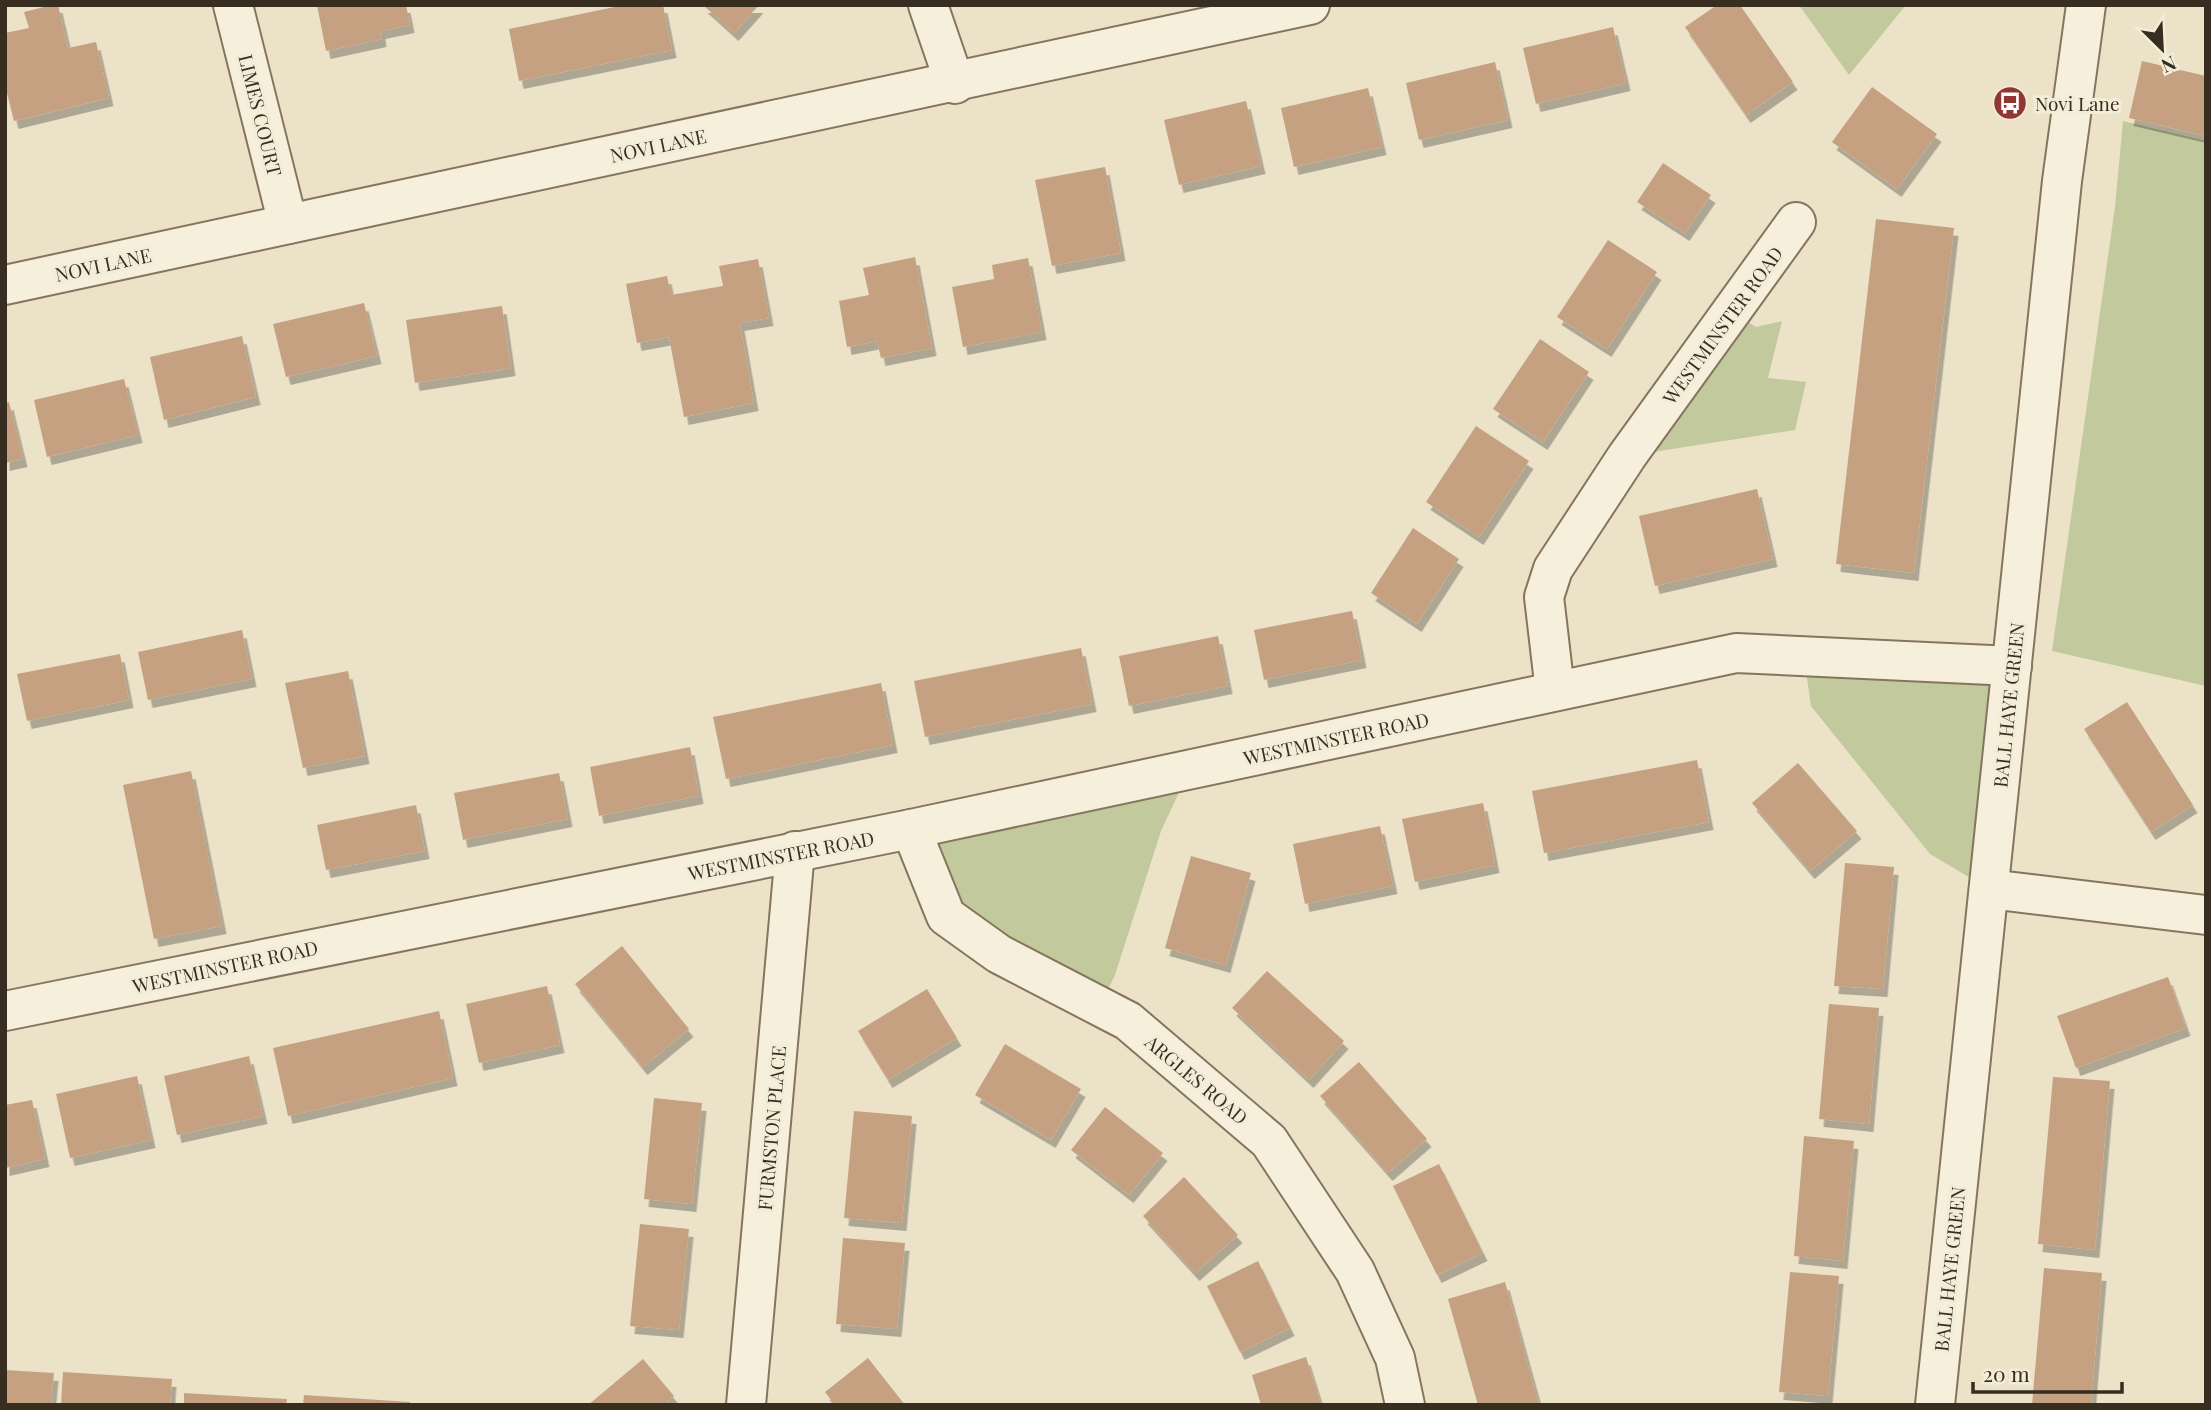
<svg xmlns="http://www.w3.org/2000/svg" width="2211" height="1410" font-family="'Playfair Display',serif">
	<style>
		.green { fill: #c2c99c }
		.building { fill: #c6a181; filter: url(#shadow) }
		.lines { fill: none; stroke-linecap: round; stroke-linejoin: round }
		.minor-casing { stroke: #86755e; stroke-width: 42 }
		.minor { stroke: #f6efdb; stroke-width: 38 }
		.labels { text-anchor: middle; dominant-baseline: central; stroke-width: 6; stroke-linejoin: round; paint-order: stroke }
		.poi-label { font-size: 19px; fill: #372d21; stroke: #f3ecd7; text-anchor: start }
		.street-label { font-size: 19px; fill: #372d21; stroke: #f3ecd7 }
	</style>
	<defs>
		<filter id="shadow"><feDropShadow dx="4.5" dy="8" stdDeviation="0" flood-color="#0004"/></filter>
	</defs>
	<rect width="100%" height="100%" fill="#ebe2c8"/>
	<g class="green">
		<path d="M 1799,5 L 1906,5 L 1849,75 Z"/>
		<path d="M 2123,121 L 2206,141 L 2206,686 L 2052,651 L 2115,207 Z"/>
		<path d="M 1731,312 L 1756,327 L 1782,321 L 1768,378 L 1806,382 L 1795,430 L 1627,456 Z"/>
		<path d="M 1804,657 L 2012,666 L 1989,889 L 1930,854 L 1811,706 Z"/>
		<path d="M 1189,771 L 1161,831 L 1115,975 L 1100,1006 L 946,916 L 911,829 Z"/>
	</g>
	<g class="building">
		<path d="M 52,5 L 58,5 L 68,48 L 96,42 L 109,98 L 14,121 L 5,85 L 5,33 L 29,28 L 24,12 Z"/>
		<path d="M 317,5 L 406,5 L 410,25 L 381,31 L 382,39 L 326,51 Z"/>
		<path d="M 624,5 L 663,5 L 672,50 L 519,81 L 509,29 Z"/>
		<path d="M 703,5 L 759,5 L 734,33 Z"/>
		<path d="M 1717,5 L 1740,5 L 1793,82 L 1746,115 L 1685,27 Z"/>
		<path d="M 1613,27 L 1626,83 L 1536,104 L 1523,48 Z"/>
		<path d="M 2142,61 L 2206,76 L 2206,136 L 2129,118 Z"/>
		<path d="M 1495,62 L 1508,120 L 1419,140 L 1406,83 Z"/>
		<path d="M 1872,87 L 1937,134 L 1897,189 L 1832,142 Z"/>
		<path d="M 1368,88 L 1382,147 L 1294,167 L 1281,108 Z"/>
		<path d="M 1246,101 L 1261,166 L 1179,185 L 1164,120 Z"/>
		<path d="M 1663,163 L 1711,195 L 1685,233 L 1637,202 Z"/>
		<path d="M 1105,167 L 1121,253 L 1052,266 L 1035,180 Z"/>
		<path d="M 1876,219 L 1954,228 L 1914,573 L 1836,564 Z"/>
		<path d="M 1608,240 L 1657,272 L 1607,349 L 1557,317 Z"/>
		<path d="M 915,257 L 932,348 L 881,358 L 877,341 L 847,347 L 839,301 L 869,295 L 863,268 Z"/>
		<path d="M 1028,258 L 1042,332 L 963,347 L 952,287 L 994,279 L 992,265 Z"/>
		<path d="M 758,259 L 769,318 L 740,323 L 754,403 L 684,417 L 669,337 L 637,343 L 626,284 L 667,276 L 671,295 L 723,286 L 719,266 Z"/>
		<path d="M 364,303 L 377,356 L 286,377 L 273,324 Z"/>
		<path d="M 502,306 L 511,368 L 415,383 L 406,320 Z"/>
		<path d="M 242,336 L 256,397 L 164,420 L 150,357 Z"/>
		<path d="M 1540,339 L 1589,372 L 1543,442 L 1493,409 Z"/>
		<path d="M 124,379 L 138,435 L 47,457 L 34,400 Z"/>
		<path d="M 9,402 L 23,459 L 5,463 L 5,403 Z"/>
		<path d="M 1476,426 L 1529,461 L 1479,537 L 1426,502 Z"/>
		<path d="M 1757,489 L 1773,559 L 1655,586 L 1639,516 Z"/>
		<path d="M 1413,528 L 1459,559 L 1417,624 L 1371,593 Z"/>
		<path d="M 1352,611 L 1362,660 L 1264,680 L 1254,630 Z"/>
		<path d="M 242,630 L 252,679 L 148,700 L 138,652 Z"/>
		<path d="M 1218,636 L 1228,686 L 1129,706 L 1119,656 Z"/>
		<path d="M 1081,648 L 1092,704 L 925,737 L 914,681 Z"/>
		<path d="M 120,654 L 129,700 L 27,721 L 17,674 Z"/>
		<path d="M 348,671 L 365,756 L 303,768 L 285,683 Z"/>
		<path d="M 881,683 L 893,745 L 726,779 L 713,717 Z"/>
		<path d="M 2127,702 L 2193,805 L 2151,832 L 2084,729 Z"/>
		<path d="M 690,747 L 699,796 L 599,816 L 590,767 Z"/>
		<path d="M 1697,760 L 1709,822 L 1544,853 L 1532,791 Z"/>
		<path d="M 1798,763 L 1857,831 L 1810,871 L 1752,803 Z"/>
		<path d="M 191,771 L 222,926 L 154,939 L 123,785 Z"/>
		<path d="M 559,773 L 568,819 L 463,840 L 454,793 Z"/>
		<path d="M 1483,803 L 1495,865 L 1415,882 L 1402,819 Z"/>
		<path d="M 416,805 L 425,851 L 326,870 L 317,825 Z"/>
		<path d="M 1380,826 L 1393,886 L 1305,904 L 1293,844 Z"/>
		<path d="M 1191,856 L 1251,873 L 1226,965 L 1165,948 Z"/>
		<path d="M 1845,863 L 1894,867 L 1883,989 L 1834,986 Z"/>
		<path d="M 622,946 L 689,1029 L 643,1067 L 575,984 Z"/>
		<path d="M 1267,971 L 1344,1041 L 1309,1080 L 1232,1008 Z"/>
		<path d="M 2168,977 L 2186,1028 L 2076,1068 L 2057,1016 Z"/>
		<path d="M 547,986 L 560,1045 L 479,1063 L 466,1004 Z"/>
		<path d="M 927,989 L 957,1038 L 888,1080 L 858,1031 Z"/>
		<path d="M 1829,1004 L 1879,1008 L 1869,1124 L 1819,1119 Z"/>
		<path d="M 439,1011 L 453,1078 L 288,1116 L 273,1048 Z"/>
		<path d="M 1005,1044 L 1081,1089 L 1051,1140 L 975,1095 Z"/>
		<path d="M 249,1056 L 263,1116 L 177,1135 L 164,1076 Z"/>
		<path d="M 1359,1062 L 1427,1139 L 1388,1173 L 1320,1096 Z"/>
		<path d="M 137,1076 L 151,1140 L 70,1158 L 56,1094 Z"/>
		<path d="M 2053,1077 L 2110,1081 L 2095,1250 L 2038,1244 Z"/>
		<path d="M 654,1098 L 702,1103 L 692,1204 L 644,1199 Z"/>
		<path d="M 32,1100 L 45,1159 L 5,1168 L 5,1105 Z"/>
		<path d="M 1105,1107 L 1163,1153 L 1129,1195 L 1071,1150 Z"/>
		<path d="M 854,1111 L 912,1116 L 902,1223 L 844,1218 Z"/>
		<path d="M 1804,1136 L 1854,1141 L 1843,1261 L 1794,1256 Z"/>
		<path d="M 1439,1164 L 1483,1253 L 1437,1275 L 1393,1186 Z"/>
		<path d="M 1184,1177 L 1238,1235 L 1195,1273 L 1143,1216 Z"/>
		<path d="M 640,1224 L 689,1229 L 679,1330 L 630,1326 Z"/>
		<path d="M 843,1238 L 905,1243 L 897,1329 L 836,1324 Z"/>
		<path d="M 1258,1261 L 1290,1328 L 1240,1352 L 1207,1286 Z"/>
		<path d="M 2044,1268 L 2102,1273 L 2091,1405 L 2032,1405 Z"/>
		<path d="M 1790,1272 L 1839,1276 L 1828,1396 L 1779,1392 Z"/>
		<path d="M 1505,1282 L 1539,1405 L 1478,1405 L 1448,1299 Z"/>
		<path d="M 1306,1357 L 1321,1405 L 1261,1405 L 1252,1375 Z"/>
		<path d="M 868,1358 L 905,1405 L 835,1405 L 825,1392 Z"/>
		<path d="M 643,1359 L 674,1396 L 664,1405 L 588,1405 Z"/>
		<path d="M 5,1370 L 54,1373 L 51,1405 L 5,1405 Z"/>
		<path d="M 63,1372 L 172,1379 L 170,1405 L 61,1405 Z"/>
		<path d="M 184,1393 L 287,1399 L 286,1405 L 184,1405 Z"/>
		<path d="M 304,1395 L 410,1402 L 410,1405 L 303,1405 Z"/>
	</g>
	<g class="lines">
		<g class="minor-casing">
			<g id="minor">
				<path d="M 233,5 L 288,224"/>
				<path d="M 928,5 L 955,84"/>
				<path d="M 5,285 C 440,191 876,99 1310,5"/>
				<path d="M 1555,691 L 1544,597 L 1553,569 L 1627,456 L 1796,222"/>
				<path d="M 911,829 L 946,916 L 999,954 L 1128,1021 L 1269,1141 L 1355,1271 L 1395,1358 L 1405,1405"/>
				<path d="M 1989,889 L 2206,915"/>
				<path d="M 5,1011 L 911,829 L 1736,653 L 2012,666"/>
				<path d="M 746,1405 L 795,851"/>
				<path d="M 1935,1405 L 2062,181 L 2086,5"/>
			</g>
		</g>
		<use href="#minor" class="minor"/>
	</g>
	<defs>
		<g id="bus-disc" transform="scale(1.75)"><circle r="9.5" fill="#903633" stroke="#f3ecd7"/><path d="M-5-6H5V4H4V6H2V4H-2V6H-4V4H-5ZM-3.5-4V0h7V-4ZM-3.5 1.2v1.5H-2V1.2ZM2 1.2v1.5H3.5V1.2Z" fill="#fff"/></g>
	</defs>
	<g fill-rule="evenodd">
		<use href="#bus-disc" x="2010" y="103"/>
	</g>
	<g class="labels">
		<g class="poi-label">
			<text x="2035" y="103">Novi Lane</text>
		</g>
		<g class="street-label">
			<text transform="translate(261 115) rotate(76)">LIMES COURT</text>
			<text transform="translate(658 145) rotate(-12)">NOVI LANE</text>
			<text transform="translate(103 264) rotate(-12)">NOVI LANE</text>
			<text transform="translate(1722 325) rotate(-54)">WESTMINSTER ROAD</text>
			<text transform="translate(2008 705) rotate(-84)">BALL HAYE GREEN</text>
			<text transform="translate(1336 738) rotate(-12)">WESTMINSTER ROAD</text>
			<text transform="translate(781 855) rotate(-11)">WESTMINSTER ROAD</text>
			<text transform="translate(225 966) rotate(-12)">WESTMINSTER ROAD</text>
			<text transform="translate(1197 1079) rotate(40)">ARGLES ROAD</text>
			<text transform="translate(771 1128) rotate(-85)">FURMSTON PLACE</text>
			<text transform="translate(1949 1269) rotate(-84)">BALL HAYE GREEN</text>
		</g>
	</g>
	<rect width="2211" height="1410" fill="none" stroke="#372d21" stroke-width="14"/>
	<g transform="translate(2162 49) rotate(156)" stroke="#f3ecd7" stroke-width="5" paint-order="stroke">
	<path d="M0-5L12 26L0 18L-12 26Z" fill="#372d21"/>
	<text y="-10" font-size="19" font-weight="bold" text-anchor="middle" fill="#372d21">N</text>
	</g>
	<path d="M1973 1382v10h149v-10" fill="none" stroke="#372d21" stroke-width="3.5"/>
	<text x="1983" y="1382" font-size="21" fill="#372d21" stroke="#f3ecd7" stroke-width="5" paint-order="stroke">20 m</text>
</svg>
